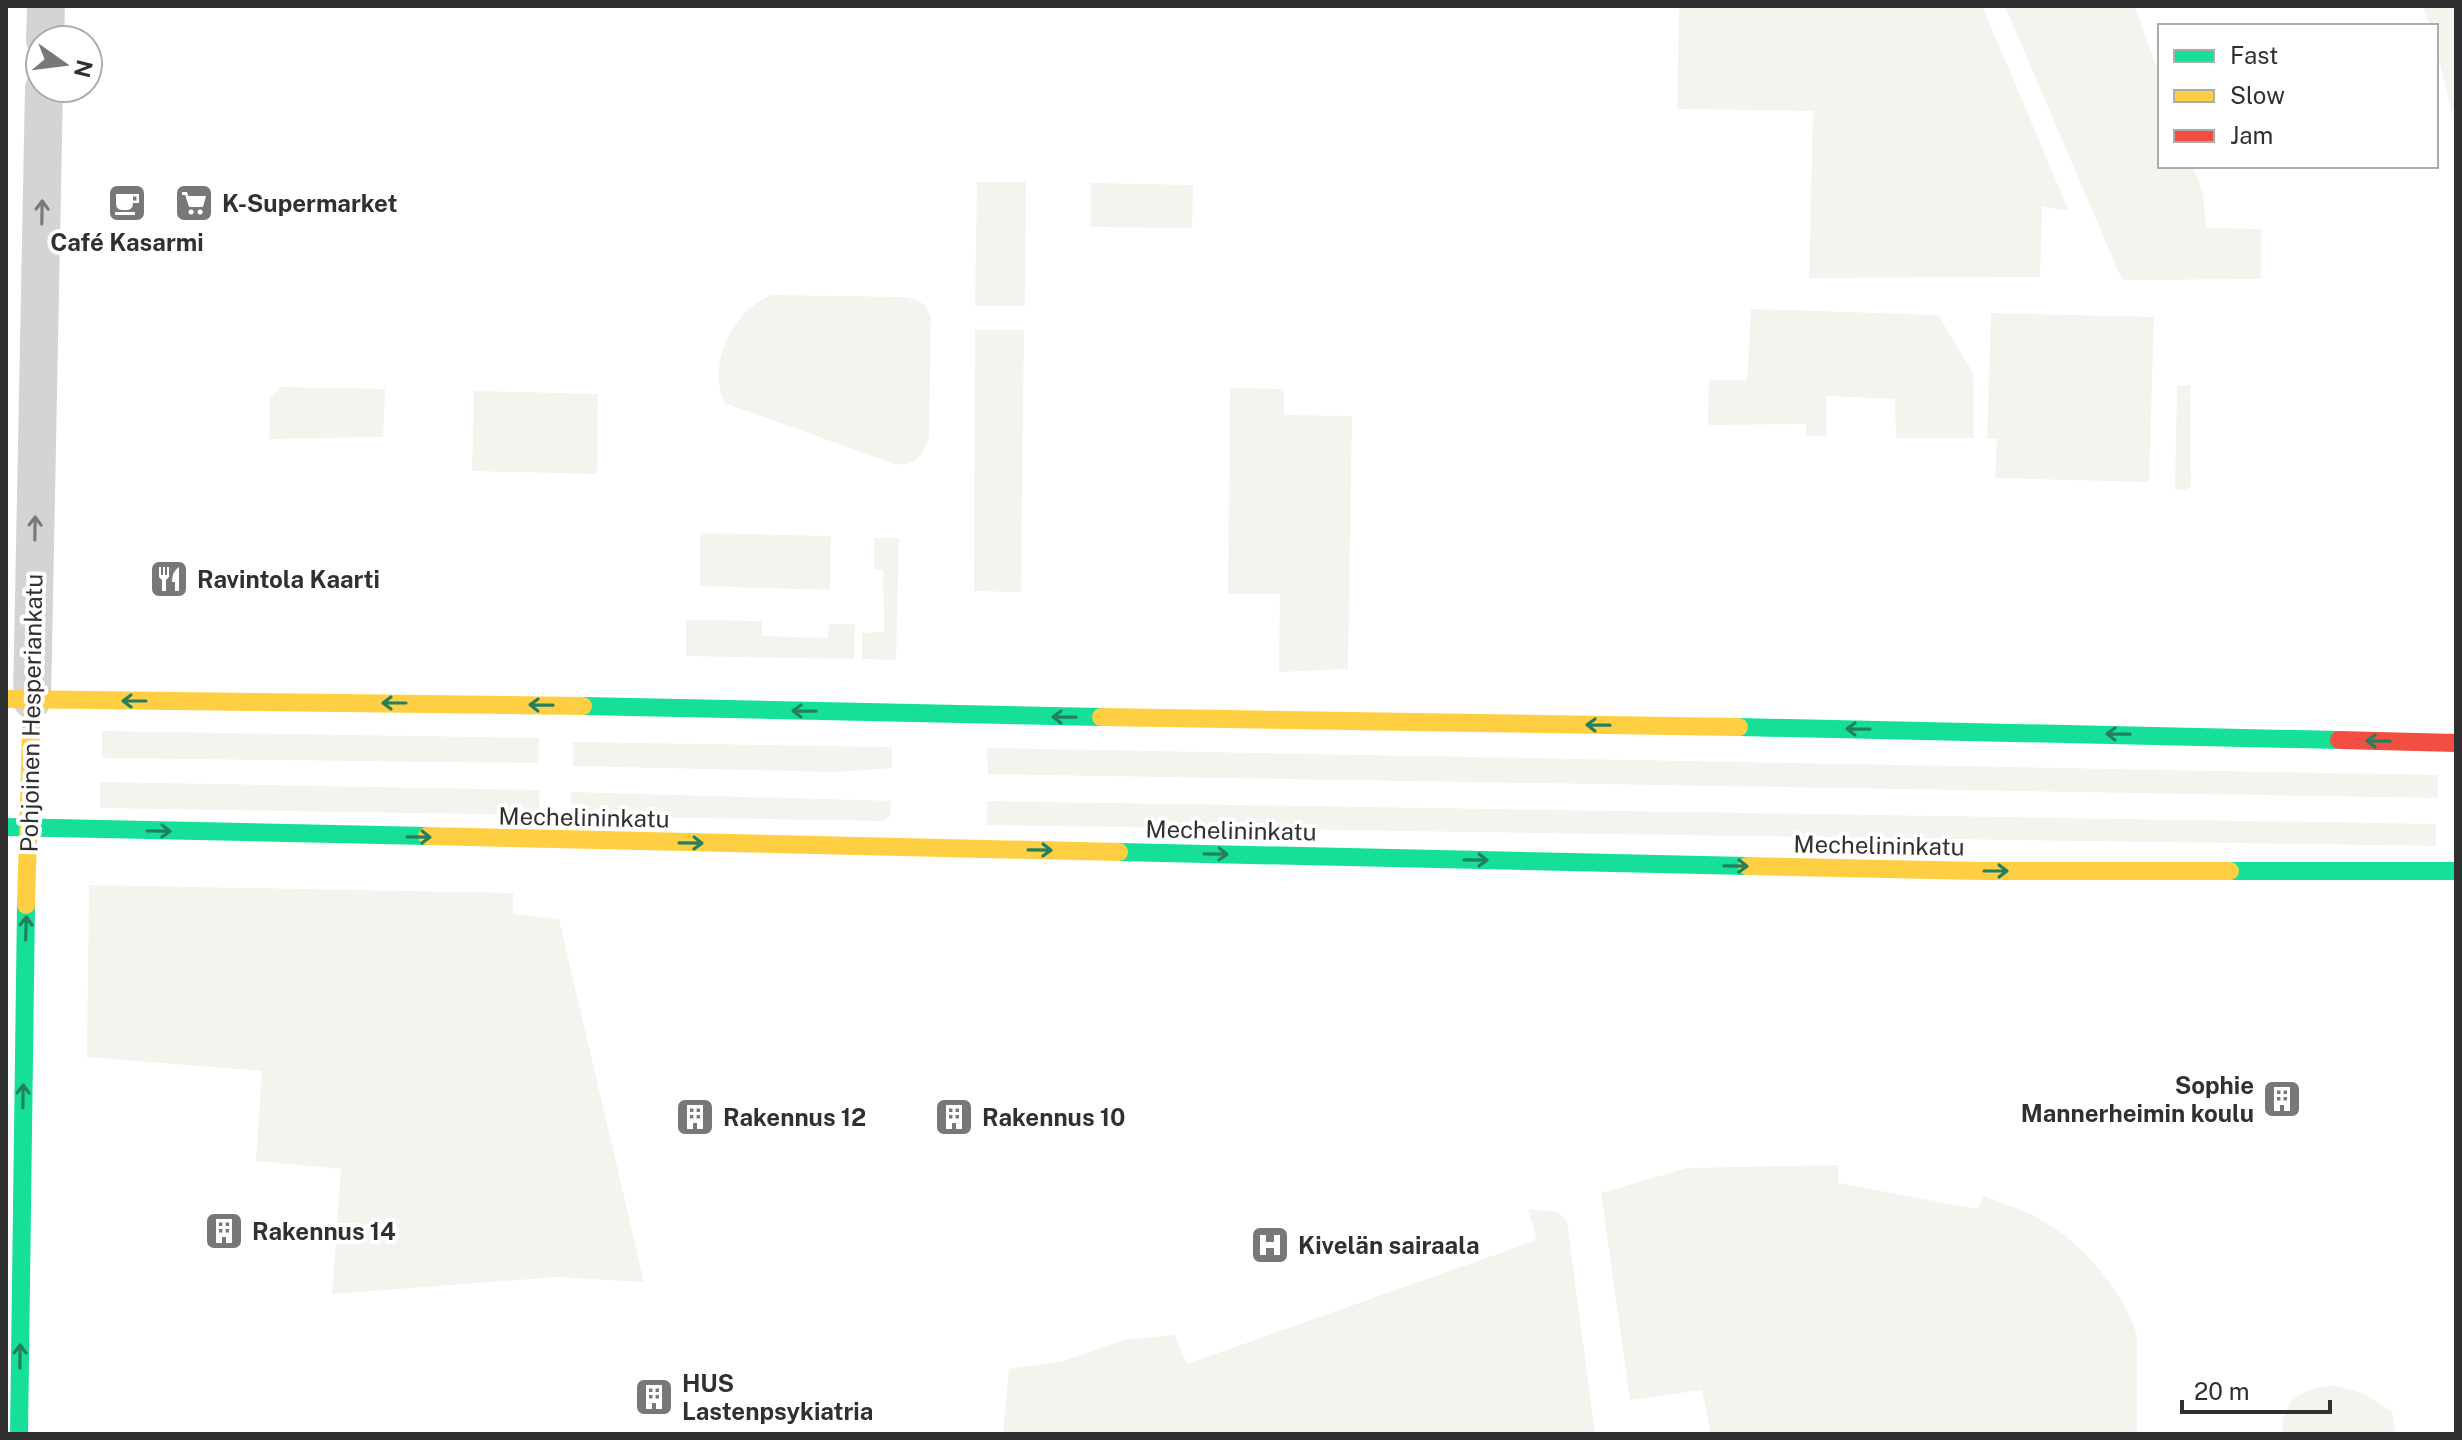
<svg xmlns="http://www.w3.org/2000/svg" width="2462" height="1440" font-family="'Public Sans',sans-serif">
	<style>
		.green { fill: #f2f5ed }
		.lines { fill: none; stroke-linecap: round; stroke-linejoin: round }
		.street { stroke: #d4d4d4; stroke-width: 38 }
		.fast { stroke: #16e098; stroke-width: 18 }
		.slow { stroke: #ffcf43; stroke-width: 18 }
		.jam { stroke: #f24e42; stroke-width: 18 }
		.oneway { stroke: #7a7a7a }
		.oneway2 { stroke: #247f5f }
		.labels { text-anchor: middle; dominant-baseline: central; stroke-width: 8; stroke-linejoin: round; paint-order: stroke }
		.poi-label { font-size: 24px; font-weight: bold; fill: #303030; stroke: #fff; text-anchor: start }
		.street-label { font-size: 24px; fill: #303030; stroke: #fff }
	</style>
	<rect width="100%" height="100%" fill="#fff"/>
	<g class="green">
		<path d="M 1679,6 L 1982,6 L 2069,211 L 2042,206 L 2040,277 L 1809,278 L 1813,111 L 1677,109 Z"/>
		<path d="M 2005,6 L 2135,6 L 2160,77 L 2160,166 L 2193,166 L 2203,193 L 2206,228 L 2261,229 L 2261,279 L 2122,280 Z"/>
		<path d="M 2423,6 L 2456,6 L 2456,129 L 2436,47 L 2436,26 L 2430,26 Z"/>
		<path d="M 977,182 L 1026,182 L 1025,306 L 975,306 Z"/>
		<path d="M 1091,183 L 1193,185 L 1192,228 L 1091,227 Z"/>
		<path d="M 772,295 L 903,297 C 919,300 926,302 931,318 L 929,436 C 925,455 914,467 894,464 L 725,403 C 705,365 734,309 772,295 Z"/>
		<path d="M 1751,309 L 1938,315 L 1973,373 L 1974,438 L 1896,438 L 1895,399 L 1826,396 L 1827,436 L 1806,436 L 1806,424 L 1708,425 L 1709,380 L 1747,380 Z"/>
		<path d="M 1991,313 L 2154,317 L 2149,482 L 1995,478 L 1997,439 L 1987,439 Z"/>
		<path d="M 975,330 L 1024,330 L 1021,592 L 974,591 Z"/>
		<path d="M 2190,385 L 2191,487 L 2184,490 L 2175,489 L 2177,386 Z"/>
		<path d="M 281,387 L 385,389 L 383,437 L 269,439 L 270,397 Z"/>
		<path d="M 1230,388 L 1284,389 L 1284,415 L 1352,416 L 1348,669 L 1279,672 L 1280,594 L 1228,594 Z"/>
		<path d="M 474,391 L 598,394 L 597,474 L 472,471 Z"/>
		<path d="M 700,533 L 831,536 L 830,590 L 700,586 Z"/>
		<path d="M 874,538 L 899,538 L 896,660 L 862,659 L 862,633 L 884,632 L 883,570 L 874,569 Z"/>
		<path d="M 686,620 L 762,621 L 762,636 L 828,638 L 829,624 L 855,624 L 854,659 L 686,656 Z"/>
		<path d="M 102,731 L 539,738 L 539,763 L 102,758 Z"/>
		<path d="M 573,742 L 892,747 L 892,768 L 836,772 L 573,766 Z"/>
		<path d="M 987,748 L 2438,775 L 2438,798 L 988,774 Z"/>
		<path d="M 100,782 L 539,790 L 540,815 L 100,808 Z"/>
		<path d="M 571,792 L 891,801 L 890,816 L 885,821 L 571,816 Z"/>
		<path d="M 987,801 L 2436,824 L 2436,846 L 987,825 Z"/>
		<path d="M 89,885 L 513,893 L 513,914 L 559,919 L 644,1282 L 556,1277 L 332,1294 L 341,1169 L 256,1161 L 262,1071 L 87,1057 Z"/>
		<path d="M 1839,1165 L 1838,1183 L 1977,1209 L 1984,1196 C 2005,1205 2030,1211 2048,1224 C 2087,1249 2123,1291 2137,1335 L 2137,1434 L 1711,1434 L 1702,1390 L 1630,1400 L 1601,1193 L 1687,1168 Z"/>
		<path d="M 1528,1209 L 1558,1212 L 1567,1221 L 1595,1434 L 1003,1434 L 1009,1369 L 1064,1361 L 1124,1340 L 1175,1335 L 1187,1364 L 1537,1240 Z"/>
		<path d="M 2334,1385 L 2365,1394 L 2392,1412 L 2396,1434 L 2282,1434 C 2282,1398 2301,1389 2334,1385 Z"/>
	</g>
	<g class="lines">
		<g class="street">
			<path d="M 45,40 L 46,6"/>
			<path d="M 32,700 L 44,88"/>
		</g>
		<g class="fast">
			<path d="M 583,706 L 1101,717"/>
			<path d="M 1739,727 L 2339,740"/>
			<path d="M 6,827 L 427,836"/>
			<path d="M 1119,852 L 1747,866"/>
			<path d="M 2230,871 L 2456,871"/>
			<path d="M 19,1434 L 26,905"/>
		</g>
		<g class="slow">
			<path d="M 6,699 L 583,706"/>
			<path d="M 1101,717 L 1739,727"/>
			<path d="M 427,836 L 1119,852"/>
			<path d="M 1747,866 L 1980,871 L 2230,871"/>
			<path d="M 26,905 L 32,700"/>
		</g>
		<path class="jam" d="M 2339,740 L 2456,743"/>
	</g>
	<defs><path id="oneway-shaft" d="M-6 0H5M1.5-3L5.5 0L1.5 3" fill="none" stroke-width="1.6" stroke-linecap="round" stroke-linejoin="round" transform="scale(2)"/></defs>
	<g class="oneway">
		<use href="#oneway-shaft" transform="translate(42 212) rotate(-89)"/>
		<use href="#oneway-shaft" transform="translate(35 528) rotate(-89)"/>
	</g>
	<g class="oneway2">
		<use href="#oneway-shaft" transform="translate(134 701) rotate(-180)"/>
		<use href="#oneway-shaft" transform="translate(394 703) rotate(-180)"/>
		<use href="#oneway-shaft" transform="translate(541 705) rotate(-179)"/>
		<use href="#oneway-shaft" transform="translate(804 711) rotate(-179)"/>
		<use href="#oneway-shaft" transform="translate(1064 717) rotate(-179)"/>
		<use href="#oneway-shaft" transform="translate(1598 725) rotate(-179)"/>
		<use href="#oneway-shaft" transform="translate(1858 729) rotate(-179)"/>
		<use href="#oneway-shaft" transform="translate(2118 734) rotate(-179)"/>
		<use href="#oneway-shaft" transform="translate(2378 741) rotate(-179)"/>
		<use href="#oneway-shaft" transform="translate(159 831) rotate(1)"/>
		<use href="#oneway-shaft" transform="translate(419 837) rotate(1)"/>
		<use href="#oneway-shaft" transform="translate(691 843) rotate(1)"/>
		<use href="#oneway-shaft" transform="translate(1040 850) rotate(1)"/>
		<use href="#oneway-shaft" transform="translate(1216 854) rotate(1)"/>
		<use href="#oneway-shaft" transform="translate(1476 860) rotate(1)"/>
		<use href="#oneway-shaft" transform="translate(1736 866) rotate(1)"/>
		<use href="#oneway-shaft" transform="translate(1996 871)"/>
		<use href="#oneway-shaft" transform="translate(26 928) rotate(-88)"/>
		<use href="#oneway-shaft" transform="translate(23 1096) rotate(-89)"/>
		<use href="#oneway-shaft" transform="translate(20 1356) rotate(-89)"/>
	</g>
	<defs>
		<g id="cafe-square" transform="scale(2)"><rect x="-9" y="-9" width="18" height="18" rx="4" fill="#787878" stroke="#fff"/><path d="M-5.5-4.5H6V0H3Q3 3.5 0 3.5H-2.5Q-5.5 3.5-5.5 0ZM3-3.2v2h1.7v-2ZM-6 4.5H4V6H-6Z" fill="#fff"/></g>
		<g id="supermarket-square" transform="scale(2)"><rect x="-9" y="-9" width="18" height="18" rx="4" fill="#787878" stroke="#fff"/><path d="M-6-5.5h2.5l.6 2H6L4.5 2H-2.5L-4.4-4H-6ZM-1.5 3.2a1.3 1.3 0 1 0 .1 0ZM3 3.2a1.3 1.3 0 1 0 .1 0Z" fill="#fff"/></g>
		<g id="restaurant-square" transform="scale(2)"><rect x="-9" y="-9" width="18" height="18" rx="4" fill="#787878" stroke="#fff"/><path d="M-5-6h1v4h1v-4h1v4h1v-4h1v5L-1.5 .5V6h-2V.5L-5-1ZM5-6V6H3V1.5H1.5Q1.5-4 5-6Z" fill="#fff"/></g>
		<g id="building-square" transform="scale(2)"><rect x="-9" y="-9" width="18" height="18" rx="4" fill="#787878" stroke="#fff"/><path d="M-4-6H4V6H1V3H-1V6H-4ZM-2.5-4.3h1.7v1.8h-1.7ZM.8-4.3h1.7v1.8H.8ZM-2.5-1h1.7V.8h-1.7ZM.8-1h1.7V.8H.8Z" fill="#fff"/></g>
		<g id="hospital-square" transform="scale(2)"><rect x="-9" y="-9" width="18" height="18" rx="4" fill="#787878" stroke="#fff"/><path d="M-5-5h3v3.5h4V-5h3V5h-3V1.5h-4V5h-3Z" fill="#fff"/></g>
	</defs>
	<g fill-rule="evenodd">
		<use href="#cafe-square" x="127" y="203"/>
		<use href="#supermarket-square" x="194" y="203"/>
		<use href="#restaurant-square" x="169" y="579"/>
		<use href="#building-square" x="2282" y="1099"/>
		<use href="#building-square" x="695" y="1117"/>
		<use href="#building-square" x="954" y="1117"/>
		<use href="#building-square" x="224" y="1231"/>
		<use href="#hospital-square" x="1270" y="1245"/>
		<use href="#building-square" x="654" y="1397"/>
	</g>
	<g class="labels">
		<g class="poi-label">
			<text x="222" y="203">K-Supermarket</text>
			<text x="127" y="242" text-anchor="middle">Café Kasarmi</text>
			<text x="197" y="579">Ravintola Kaarti</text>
			<text x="2254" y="1085" text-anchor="end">Sophie<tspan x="2254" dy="28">Mannerheimin koulu</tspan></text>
			<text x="723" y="1117">Rakennus 12</text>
			<text x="982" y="1117">Rakennus 10</text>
			<text x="252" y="1231">Rakennus 14</text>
			<text x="1298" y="1245">Kivelän sairaala</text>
			<text x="682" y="1383">HUS<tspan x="682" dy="28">Lastenpsykiatria</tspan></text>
		</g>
		<g class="street-label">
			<text transform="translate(31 713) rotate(-89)">Pohjoinen Hesperiankatu</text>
			<text transform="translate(584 817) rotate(1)">Mechelininkatu</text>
			<text transform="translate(1231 830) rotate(1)">Mechelininkatu</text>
			<text transform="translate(1879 845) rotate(1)">Mechelininkatu</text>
		</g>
	</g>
	<rect width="2462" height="1440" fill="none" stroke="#303030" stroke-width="16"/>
	<rect x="2158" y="24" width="280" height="144" fill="#ffffff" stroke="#acacac" stroke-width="2"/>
	<rect x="2174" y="50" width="40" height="12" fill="#16e098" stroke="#acacac" stroke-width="2"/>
	<text x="2230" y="64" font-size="24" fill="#303030">Fast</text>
	<rect x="2174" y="90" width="40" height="12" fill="#ffcf43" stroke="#acacac" stroke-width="2"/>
	<text x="2230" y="104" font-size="24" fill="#303030">Slow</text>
	<rect x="2174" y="130" width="40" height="12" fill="#f24e42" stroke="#acacac" stroke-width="2"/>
	<text x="2230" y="144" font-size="24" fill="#303030">Jam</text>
	<g transform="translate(64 64) rotate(104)"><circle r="38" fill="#ffffff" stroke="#acacac" stroke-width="2"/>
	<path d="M0-6L14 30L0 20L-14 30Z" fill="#787878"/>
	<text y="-12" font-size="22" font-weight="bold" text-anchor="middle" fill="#303030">N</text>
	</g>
	<path d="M2182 1400v12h148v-12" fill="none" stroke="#303030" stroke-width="4"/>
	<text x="2194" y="1400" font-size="24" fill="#303030" stroke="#ffffff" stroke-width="6" paint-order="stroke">20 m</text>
</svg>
